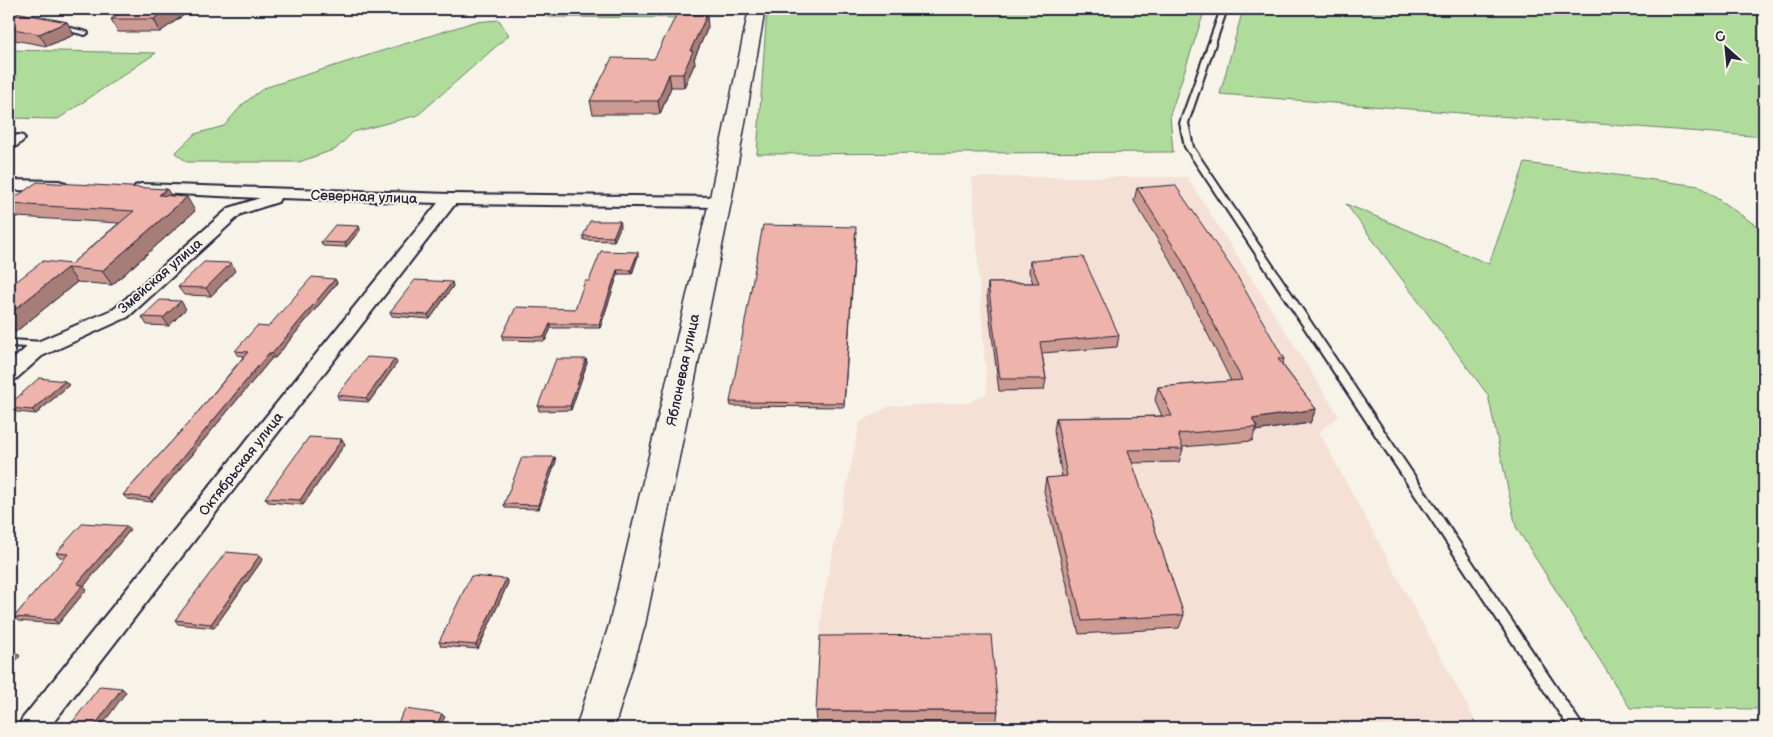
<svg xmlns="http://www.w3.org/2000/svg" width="1773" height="737" font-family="'Balsamiq Sans',sans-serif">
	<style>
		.built { fill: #f4e0d5 }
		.green { fill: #b0dc9b; stroke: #697f6b }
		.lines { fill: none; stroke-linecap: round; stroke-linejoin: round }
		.lane-casing { stroke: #22223b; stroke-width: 4 }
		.street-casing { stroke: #22223b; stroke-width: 4 }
		.secondary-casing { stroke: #22223b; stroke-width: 3 }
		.path { stroke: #22223b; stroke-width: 4; stroke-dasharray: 5 5; stroke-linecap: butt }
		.lane { fill: #f7f3e8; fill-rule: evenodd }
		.street { fill: #f7f3e8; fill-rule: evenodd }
		.secondary { fill: #f7f3e8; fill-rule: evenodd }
		.wall { fill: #cd9a92; stroke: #22223b }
		.shaded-wall { fill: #a77d77; stroke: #22223b }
		.building { fill: #eeb3aa; stroke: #22223b }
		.labels { text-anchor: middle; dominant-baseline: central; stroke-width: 4; stroke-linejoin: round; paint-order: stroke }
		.street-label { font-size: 14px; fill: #22223b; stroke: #f7f3e8 }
	</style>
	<rect width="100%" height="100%" fill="#f7f3e8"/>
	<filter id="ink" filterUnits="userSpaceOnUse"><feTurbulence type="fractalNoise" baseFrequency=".02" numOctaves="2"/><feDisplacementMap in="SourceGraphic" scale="10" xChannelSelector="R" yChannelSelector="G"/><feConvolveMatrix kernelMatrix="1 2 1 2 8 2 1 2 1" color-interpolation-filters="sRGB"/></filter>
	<g filter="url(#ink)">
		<path class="built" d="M 972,177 L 1187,177 L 1339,416 L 1319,432 L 1478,726 L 1464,728 L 816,728 L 822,605 L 860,422 L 890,406 L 968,403 L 987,393 Z"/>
		<g class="green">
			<path d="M 555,9 L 709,9 L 707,18 L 548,17 Z"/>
			<path d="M 767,9 L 1205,9 L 1170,115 L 1173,152 L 757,154 Z"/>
			<path d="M 1243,9 L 1764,9 L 1764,137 L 1220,94 Z"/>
			<path d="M 499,20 L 509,35 L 418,115 L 353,132 L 336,149 L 299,162 L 187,162 L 175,153 L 195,134 L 224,126 L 243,104 L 264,88 L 474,22 Z"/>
			<path d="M 9,50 L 156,53 L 58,119 L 9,118 Z"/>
			<path d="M 1525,163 L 1699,186 L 1764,231 L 1764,709 L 1630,708 L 1516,527 L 1488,395 L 1346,204 L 1489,264 Z"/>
		</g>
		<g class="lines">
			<g class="lane-casing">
				<g id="lane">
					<path d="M 1221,9 L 1227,9 L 1188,123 L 1193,147 L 1584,728 L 1569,728 L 1185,147 L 1180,123 Z"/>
					<path d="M 59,25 L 87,32 L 88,33 L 85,35 L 57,28 L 57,26 Z"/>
					<path d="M 9,340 L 45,342 L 50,345 L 45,348 L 9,346 Z"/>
				</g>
			</g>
			<g class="street-casing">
				<g id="street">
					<path d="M 18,135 L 23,136 L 25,139 L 14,148 L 9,149 L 9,138 Z"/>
					<path d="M 9,180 L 59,181 L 65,183 L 67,186 L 65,189 L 59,191 L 9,190 Z"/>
					<path d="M 141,184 L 450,194 L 720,197 L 726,199 L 728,202 L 726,205 L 720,207 L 455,204 L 49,728 L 18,728 L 22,719 L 438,203 L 280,198 L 278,202 L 241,214 L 128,317 L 42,356 L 16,379 L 9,381 L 9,363 L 28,346 L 114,309 L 229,208 L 260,198 L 135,192 L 133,189 L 135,186 Z"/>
				</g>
			</g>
			<g class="secondary-casing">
				<path id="secondary" d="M 749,9 L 765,9 L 731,202 L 645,625 L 614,728 L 576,728 L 609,625 L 709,202 Z"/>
			</g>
			<path class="path" d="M 1542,728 L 1555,723"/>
			<use href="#lane" class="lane"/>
			<use href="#street" class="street"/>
			<use href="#secondary" class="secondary"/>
		</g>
		<g class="wall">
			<path d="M 192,9 L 160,32 L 118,32 L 111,19 Z"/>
			<path d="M 9,11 L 67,22 L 74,35 L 47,46 L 9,39 Z"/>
			<path d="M 708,27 L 694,59 L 695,63 L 684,87 L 671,87 L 660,114 L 593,114 L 590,101 L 654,59 Z"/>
			<path d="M 1137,188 L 1284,359 L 1282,364 L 1316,409 L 1310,423 L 1255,431 L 1252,441 L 1182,447 L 1183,449 L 1179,462 L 1132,463 L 1184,615 L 1179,628 L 1079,634 L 1044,491 L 1046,478 L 1062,477 L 1054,431 L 1056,418 L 1162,416 L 1155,400 L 1158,387 L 1231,381 L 1176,270 L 1134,201 Z"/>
			<path d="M 171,196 L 195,211 L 112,285 L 77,282 L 13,334 L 9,334 L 9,287 L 71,264 L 119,223 L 17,217 L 9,206 L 9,202 Z"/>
			<path d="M 621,225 L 614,241 L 584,240 L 583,236 Z"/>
			<path d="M 359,226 L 360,230 L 346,247 L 323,246 L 321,242 Z"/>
			<path d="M 856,231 L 844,407 L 731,406 L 730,402 Z"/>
			<path d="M 638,256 L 632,274 L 618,274 L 600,328 L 551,328 L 545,341 L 503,340 L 502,336 L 575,309 L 589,281 Z"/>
			<path d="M 1030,261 L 1119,335 L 1117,347 L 1042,353 L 1046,379 L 1044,390 L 999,391 L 987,295 L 988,283 L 1033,283 L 1029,272 Z"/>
			<path d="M 235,271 L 211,296 L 184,295 L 178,287 Z"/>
			<path d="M 335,279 L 337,283 L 275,358 L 272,358 L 152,502 L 127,499 L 123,495 L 193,418 L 244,356 L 237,355 L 235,351 Z"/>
			<path d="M 453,286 L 430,319 L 392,316 L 390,312 Z"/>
			<path d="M 186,309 L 169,326 L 147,325 L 142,317 Z"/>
			<path d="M 586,359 L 587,363 L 571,410 L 539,411 L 538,406 Z"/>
			<path d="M 397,363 L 369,402 L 339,400 L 337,395 Z"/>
			<path d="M 65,381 L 69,385 L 36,414 L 9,411 L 9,405 Z"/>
			<path d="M 345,444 L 303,505 L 268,502 L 265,498 Z"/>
			<path d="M 556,461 L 539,509 L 505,508 L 504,504 Z"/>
			<path d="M 130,530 L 84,586 L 87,589 L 58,624 L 18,621 L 14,617 L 65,558 L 60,557 L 56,553 Z"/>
			<path d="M 260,555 L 263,559 L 214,628 L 178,624 L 175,620 Z"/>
			<path d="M 508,583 L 478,649 L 441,646 L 439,642 Z"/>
			<path d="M 816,711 L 998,711 L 996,725 L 817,725 Z"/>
		</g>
		<g class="shaded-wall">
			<path d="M 168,9 L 192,9 L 160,32 L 154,19 Z"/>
			<path d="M 707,15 L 708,27 L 694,59 L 695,63 L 684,87 L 683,74 L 690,51 Z"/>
			<path d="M 67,22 L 74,35 L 47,46 L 39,34 Z"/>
			<path d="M 669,74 L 671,87 L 660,114 L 658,101 Z"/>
			<path d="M 167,189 L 175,203 L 159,195 Z"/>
			<path d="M 187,197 L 195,211 L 112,285 L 102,271 Z"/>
			<path d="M 620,221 L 621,225 L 614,241 L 613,237 Z"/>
			<path d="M 359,226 L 360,230 L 346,247 L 345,243 Z"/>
			<path d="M 638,252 L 638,256 L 632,274 L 631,270 Z"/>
			<path d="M 231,263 L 235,271 L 211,296 L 206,288 Z"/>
			<path d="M 67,268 L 77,282 L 13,334 L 9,328 L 9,314 Z"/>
			<path d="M 617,270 L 618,274 L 600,328 L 599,324 Z"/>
			<path d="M 335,279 L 337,283 L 275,358 L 272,354 Z"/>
			<path d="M 452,282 L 453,286 L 430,319 L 428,315 Z"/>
			<path d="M 181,301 L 186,309 L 169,326 L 163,318 Z"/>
			<path d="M 550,324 L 551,328 L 545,341 L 544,337 Z"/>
			<path d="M 269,353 L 272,358 L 152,502 L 149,498 Z"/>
			<path d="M 395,359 L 397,363 L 369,402 L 366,398 Z"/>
			<path d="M 586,359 L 587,363 L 571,410 L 570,406 Z"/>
			<path d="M 65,381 L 69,385 L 36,414 L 32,410 Z"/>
			<path d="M 1316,409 L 1310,423 L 1255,431 L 1257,427 L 1252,419 Z"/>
			<path d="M 342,439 L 345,444 L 303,505 L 300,500 Z"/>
			<path d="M 555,457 L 556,461 L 539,509 L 538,505 Z"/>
			<path d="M 127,526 L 130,530 L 84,586 L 87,589 L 58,624 L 54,620 L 77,584 Z"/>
			<path d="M 260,555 L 263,559 L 214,628 L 211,624 Z"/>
			<path d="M 506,579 L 508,583 L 478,649 L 476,645 Z"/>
			<path d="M 16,652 L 20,656 L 9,669 L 9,660 Z"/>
			<path d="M 122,688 L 126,692 L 100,728 L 93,728 Z"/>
			<path d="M 442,714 L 445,717 L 439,728 L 435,728 Z"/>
		</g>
		<g class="building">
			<path d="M 126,9 L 168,9 L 154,19 L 111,19 Z"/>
			<path d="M 9,11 L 67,22 L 39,34 L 9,28 Z"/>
			<path d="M 677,14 L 707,15 L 690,51 L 693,51 L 683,74 L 669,74 L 658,101 L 590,101 L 612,58 L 654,59 Z"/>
			<path d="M 37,182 L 167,189 L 159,195 L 187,197 L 102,271 L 67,268 L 9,314 L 9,287 L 43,261 L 71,264 L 134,211 L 9,204 L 9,202 Z"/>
			<path d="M 1175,185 L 1236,274 L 1284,359 L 1278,359 L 1316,409 L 1252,419 L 1257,427 L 1178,434 L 1183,449 L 1128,450 L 1184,615 L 1082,621 L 1046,478 L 1067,476 L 1056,418 L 1172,416 L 1158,387 L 1242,380 L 1180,257 L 1137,188 Z"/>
			<path d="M 590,221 L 620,221 L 613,237 L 583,236 Z"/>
			<path d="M 335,225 L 359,226 L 345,243 L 321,242 Z"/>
			<path d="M 763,225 L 856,227 L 844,403 L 730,402 Z"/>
			<path d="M 601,251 L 638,252 L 631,270 L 617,270 L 599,324 L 550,324 L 544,337 L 502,336 L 516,307 L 575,309 L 585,281 L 589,281 Z"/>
			<path d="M 1083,257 L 1119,335 L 1040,342 L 1046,379 L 1000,379 L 988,283 L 1039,283 L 1030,261 Z"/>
			<path d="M 204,262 L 231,263 L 206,288 L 178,287 Z"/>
			<path d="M 312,277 L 335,279 L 272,354 L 269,353 L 149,498 L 123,495 L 193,418 L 248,352 L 235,351 L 257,326 L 268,327 Z"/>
			<path d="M 415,280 L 452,282 L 428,315 L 390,312 Z"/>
			<path d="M 160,300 L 181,301 L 163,318 L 142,317 Z"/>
			<path d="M 367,357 L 395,359 L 366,398 L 337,395 Z"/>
			<path d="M 556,359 L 586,359 L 570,406 L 538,406 Z"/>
			<path d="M 39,378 L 65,381 L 32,410 L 9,408 L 9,405 Z"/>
			<path d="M 309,437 L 342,439 L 300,500 L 265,498 Z"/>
			<path d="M 522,457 L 555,457 L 538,505 L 504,504 Z"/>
			<path d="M 83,523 L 127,526 L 77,584 L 83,585 L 54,620 L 14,617 L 68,554 L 56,553 Z"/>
			<path d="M 226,552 L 260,555 L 211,624 L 175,620 Z"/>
			<path d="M 471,576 L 506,579 L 476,645 L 439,642 Z"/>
			<path d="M 991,635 L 998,711 L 816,711 L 820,636 Z"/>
			<path d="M 9,651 L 16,652 L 9,660 Z"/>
			<path d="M 100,686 L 122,688 L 93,728 L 68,728 Z"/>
			<path d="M 405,709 L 442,714 L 435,728 L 395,728 Z"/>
		</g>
	</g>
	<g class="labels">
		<g class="street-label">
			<text transform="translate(364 197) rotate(2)">Северная улица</text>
			<text transform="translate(160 276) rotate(-41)">Змейская улица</text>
			<text transform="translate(683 370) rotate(-78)">Яблоневая улица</text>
			<text transform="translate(241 464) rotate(-52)">Октябрьская улица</text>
		</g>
	</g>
	<rect width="1773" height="737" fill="none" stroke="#f7f3e8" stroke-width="30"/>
	<rect x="15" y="15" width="1743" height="707" fill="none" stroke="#22223b" stroke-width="2" filter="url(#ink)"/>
	<g transform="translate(1726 48) rotate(333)" stroke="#f7f3e8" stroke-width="4" paint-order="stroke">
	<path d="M0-4L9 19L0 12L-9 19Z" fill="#22223b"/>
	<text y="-8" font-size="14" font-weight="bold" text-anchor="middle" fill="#22223b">С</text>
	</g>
</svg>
